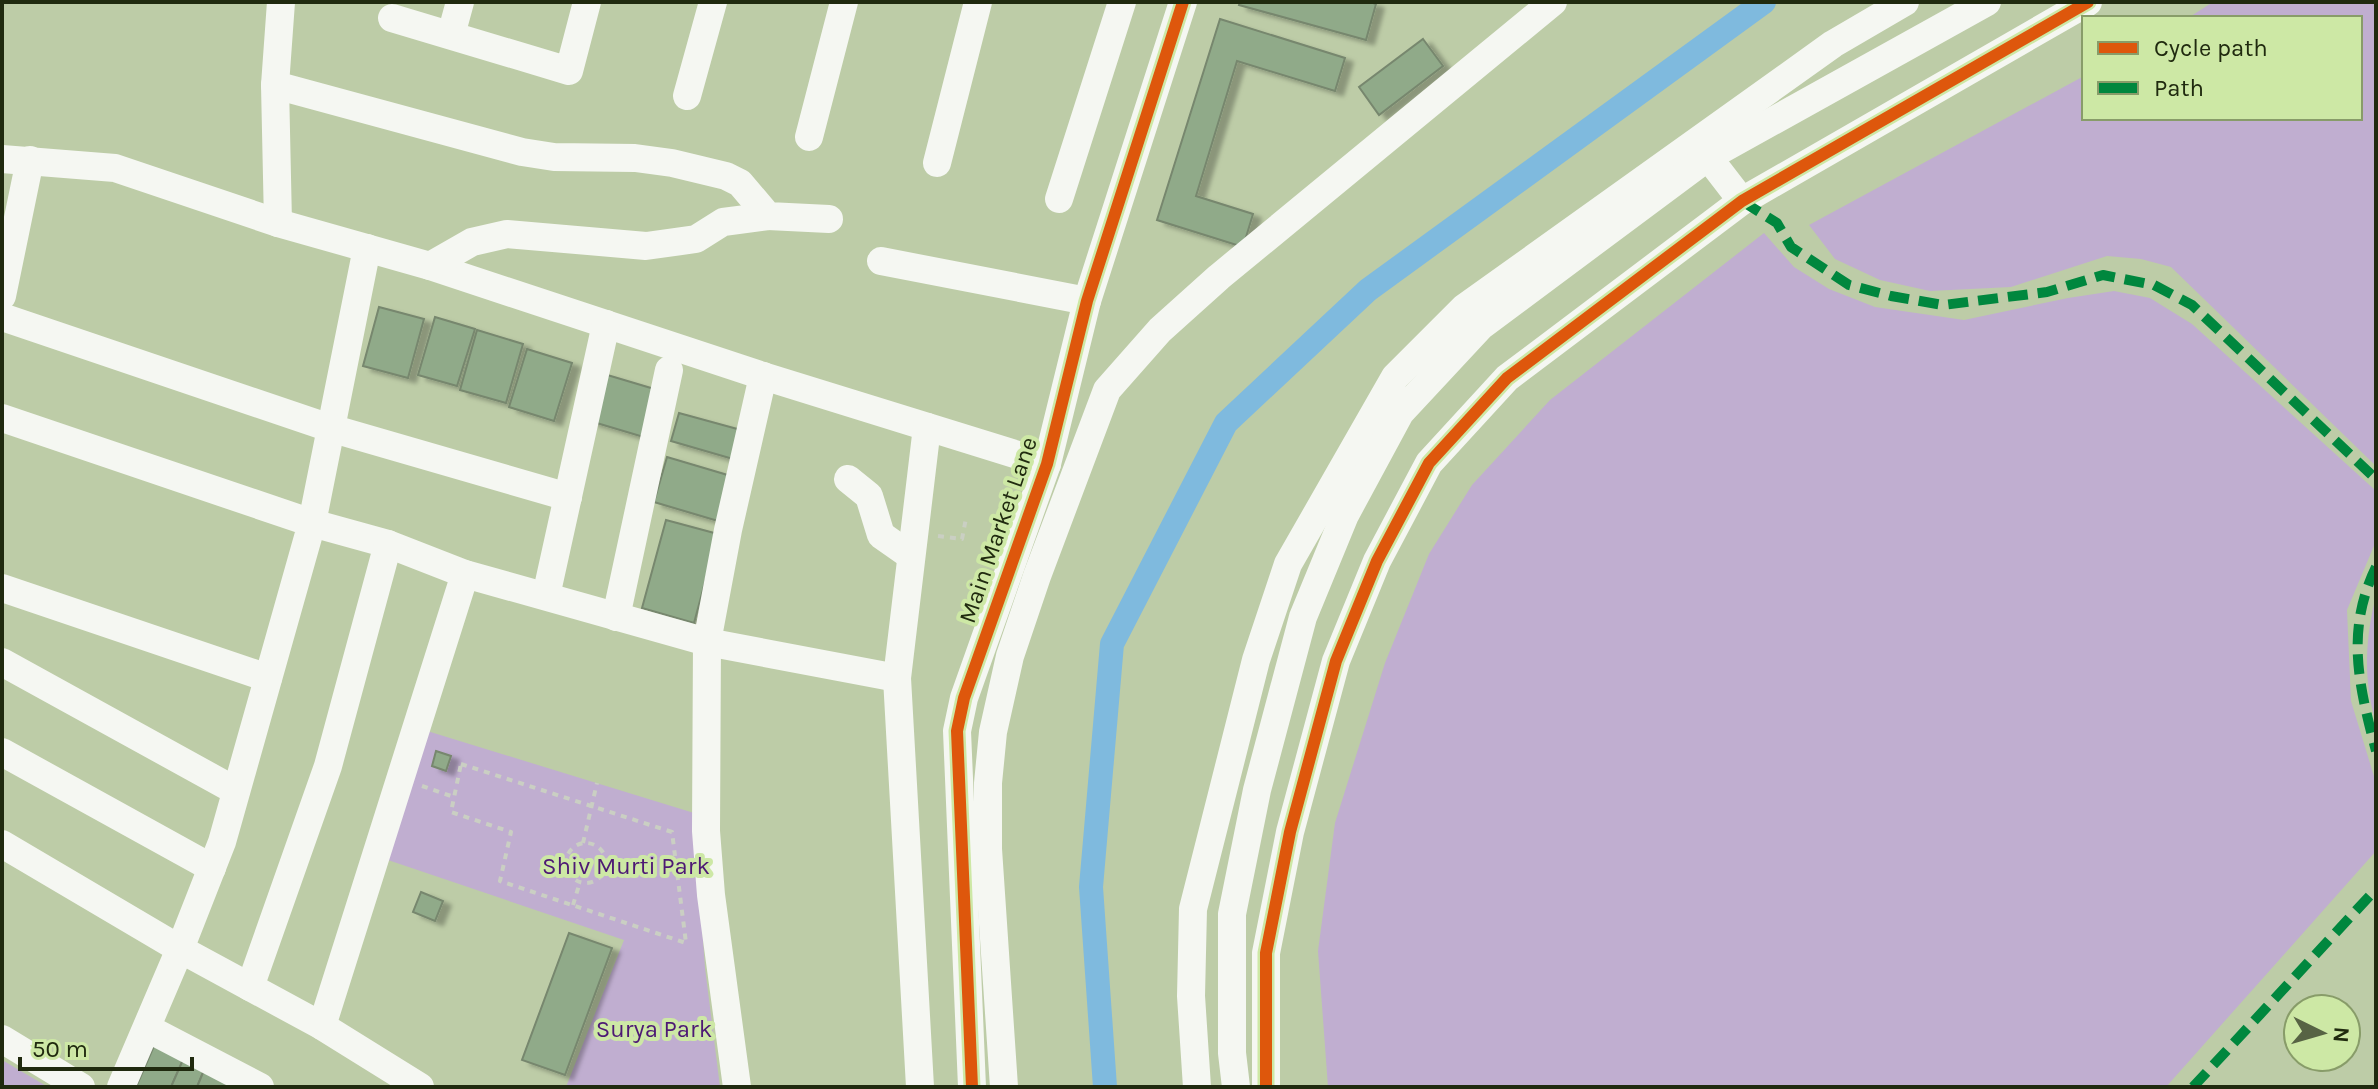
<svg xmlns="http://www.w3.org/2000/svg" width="2378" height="1089" font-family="Karla,sans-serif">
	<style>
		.green { fill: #c0aed0 }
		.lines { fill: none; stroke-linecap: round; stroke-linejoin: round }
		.canal { stroke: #7fbade; stroke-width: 24 }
		.building { fill: #90aa89; stroke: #77876e; stroke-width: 2; filter: url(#shadow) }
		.path { stroke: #cacfc3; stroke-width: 4; stroke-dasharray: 6 6; stroke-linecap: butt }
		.minor { stroke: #f5f7f2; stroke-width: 28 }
		.quiet { stroke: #00873e; stroke-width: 10; stroke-dasharray: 20 10; stroke-linecap: butt }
		.cycleway-casing { stroke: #cde8a5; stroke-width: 17 }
		.cycleway { stroke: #de570c; stroke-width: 12 }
		.labels { text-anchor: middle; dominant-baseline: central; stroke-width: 8; stroke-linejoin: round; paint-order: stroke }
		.street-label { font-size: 24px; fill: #202a0f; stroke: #cde8a5 }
		.park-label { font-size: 24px; fill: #4d1974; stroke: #cde8a5 }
	</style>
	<defs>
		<filter id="shadow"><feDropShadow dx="8" dy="4.5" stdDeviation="2" flood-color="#0004"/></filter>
	</defs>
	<rect width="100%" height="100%" fill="#bdcca7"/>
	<g class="green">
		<path d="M 2213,2 L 2376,2 L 2376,466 L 2171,267 L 2141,259 L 2107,256 L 2011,287 L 1930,291 L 1880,280 L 1835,259 L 1809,225 L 2084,76 L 2084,118 L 2360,118 L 2360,18 L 2188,18 Z"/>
		<path d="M 1764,233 L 1794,267 L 1829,289 L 1875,307 L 1964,320 L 2068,298 L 2114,291 L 2150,298 L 2192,324 L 2375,490 L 2376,541 L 2347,610 L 2351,701 L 2376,783 L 2376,851 L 2166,1087 L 1328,1087 L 1318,951 L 1335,823 L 1385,663 L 1429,554 L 1472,485 L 1550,400 Z"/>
		<path d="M 2376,596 L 2376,723 C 2363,680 2365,639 2376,596 Z"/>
		<path d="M 424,730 L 694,813 L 705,968 L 720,1087 L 566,1087 L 624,940 L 382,858 Z"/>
		<path d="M 2,1060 L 48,1087 L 2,1087 Z"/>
	</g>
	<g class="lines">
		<path class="canal" d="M 1105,1087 L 1091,887 L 1112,644 L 1226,423 L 1368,290 L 1764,2"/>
	</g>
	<g class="building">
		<path d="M 1240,2 L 1370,2 L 1376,4 L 1366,40 L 1239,5 Z"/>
		<path d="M 1220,19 L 1345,58 L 1335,91 L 1237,61 L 1196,196 L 1253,214 L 1243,247 L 1157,220 Z"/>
		<path d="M 1423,39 L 1443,66 L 1379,115 L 1359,87 Z"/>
		<path d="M 379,307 L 424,319 L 408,378 L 363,366 Z"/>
		<path d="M 435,317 L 475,329 L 457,386 L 418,375 Z"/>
		<path d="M 477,330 L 523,344 L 506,403 L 460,390 Z"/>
		<path d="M 527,349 L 572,363 L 554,421 L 509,407 Z"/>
		<path d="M 604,374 L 661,391 L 647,438 L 590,421 Z"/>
		<path d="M 679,413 L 741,430 L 733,459 L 671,441 Z"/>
		<path d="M 667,457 L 731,476 L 718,521 L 654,502 Z"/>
		<path d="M 666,520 L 718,534 L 694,623 L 642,608 Z"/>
		<path d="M 436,751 L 451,756 L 446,771 L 432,766 Z"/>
		<path d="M 421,892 L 443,901 L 435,921 L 413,912 Z"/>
		<path d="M 569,933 L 612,948 L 565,1075 L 522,1060 Z"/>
		<path d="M 157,1039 L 186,1053 L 171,1087 L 136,1087 Z"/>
		<path d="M 186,1053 L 207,1063 L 197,1087 L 171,1087 Z"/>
		<path d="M 207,1063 L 230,1075 L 225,1087 L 197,1087 Z"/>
	</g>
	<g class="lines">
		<g class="path">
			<path d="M 938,536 L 962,539 L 966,518"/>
			<path d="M 461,764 L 672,832 L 686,943 L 500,881 L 511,832 L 451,812 Z"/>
			<path d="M 422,786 L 454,797"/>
			<path d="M 583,843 L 597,783"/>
			<circle cx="586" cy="863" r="20"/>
			<path d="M 573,905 L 580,882"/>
		</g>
		<g class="minor">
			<path d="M 392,18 L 569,71 L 587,2"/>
			<path d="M 451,35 L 460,2"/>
			<path d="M 275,85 L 522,152 L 554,157 L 635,158 L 672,163 L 726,176 L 740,183 L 768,216 L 829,219"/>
			<path d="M 687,96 L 713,2"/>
			<path d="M 809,137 L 844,2"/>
			<path d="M 1708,157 L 1742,201"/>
			<path d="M 2,159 L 115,168 L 278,223 L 430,266 L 763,376 L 1047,464"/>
			<path d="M 937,163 L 978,2"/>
			<path d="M 1059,199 L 1122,2"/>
			<path d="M 278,223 L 275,85 L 281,2"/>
			<path d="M 367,248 L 312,523 L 388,544 L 465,574 L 707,642 L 897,678"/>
			<path d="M 881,261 L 1087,301"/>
			<path d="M 430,266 L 472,242 L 507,234 L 646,246 L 696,239 L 723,222 L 768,216"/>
			<path d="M 2,296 L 30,160"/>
			<path d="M 2,317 L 330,428 L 568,497"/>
			<path d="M 2,418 L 312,523 L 222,842 L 180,949 L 121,1087"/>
			<path d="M 848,479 L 869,496 L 881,535 L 911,556"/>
			<path d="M 2,588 L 268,678"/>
			<path d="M 546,596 L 606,324"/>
			<path d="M 616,617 L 669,370"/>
			<path d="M 2,662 L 236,791"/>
			<path d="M 2,752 L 212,868"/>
			<path d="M 2,844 L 180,949 L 322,1026 L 420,1087"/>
			<path d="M 250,987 L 328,766 L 388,544"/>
			<path d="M 322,1026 L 465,574"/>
			<path d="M 147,1028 L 260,1087"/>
			<path d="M 2,1039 L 81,1087"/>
			<path d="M 737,1087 L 711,895 L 706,831 L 707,642 L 728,530 L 763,376"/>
			<path d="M 920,1087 L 897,678 L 927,427"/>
			<path d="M 972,1087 L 957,731 L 964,698 L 1047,464 L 1087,301 L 1183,2"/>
			<path d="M 1004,1087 L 988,849 L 988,783 L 993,732 L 1010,656 L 1037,576 L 1107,390 L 1160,330 L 1219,277 L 1553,2"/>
			<path d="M 1197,1087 L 1191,996 L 1193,909 L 1256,660 L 1288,564 L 1395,377 L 1464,308 L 1833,44 L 1905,2"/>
			<path d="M 1236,1087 L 1232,1053 L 1232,914 L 1257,790 L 1303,617 L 1345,515 L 1400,413 L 1481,326 L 1708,157 L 1987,2"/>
			<path d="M 1266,1087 L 1266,953 L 1290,832 L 1336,661 L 1377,561 L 1429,463 L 1507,378 L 1742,201 L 2088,2"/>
		</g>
		<g class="quiet">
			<path d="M 1742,201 L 1777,223 L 1791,247 L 1849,285 L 1891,296 L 1943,305 L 2047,292 L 2103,275 L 2154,285 L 2192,305 L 2376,479"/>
			<path d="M 2376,567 C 2345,631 2359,686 2376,751"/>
			<path d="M 2193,1087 L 2376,889"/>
		</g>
		<g class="cycleway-casing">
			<g id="cycleway">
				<path d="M 972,1087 L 957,731 L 964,698 L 1047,464 L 1087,301 L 1183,2"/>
				<path d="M 1266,1087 L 1266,953 L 1290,832 L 1336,661 L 1377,561 L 1429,463 L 1507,378 L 1742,201 L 2088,2"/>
			</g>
		</g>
		<use href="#cycleway" class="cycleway"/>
	</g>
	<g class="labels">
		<g class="street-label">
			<text transform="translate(998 530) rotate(-71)">Main Market Lane</text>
		</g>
		<g class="park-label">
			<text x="626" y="866">Shiv Murti Park</text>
			<text x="654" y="1029">Surya Park</text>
		</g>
	</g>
	<rect width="2378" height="1089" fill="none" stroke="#202a0f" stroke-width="8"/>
	<rect x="2082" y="16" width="280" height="104" fill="#cde8a5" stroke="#889c69" stroke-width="2"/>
	<rect x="2098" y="42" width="40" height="12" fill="#de570c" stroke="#889c69" stroke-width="2"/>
	<text x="2154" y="56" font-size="24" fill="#202a0f">Cycle path</text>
	<rect x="2098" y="82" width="40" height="12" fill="#00873e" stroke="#889c69" stroke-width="2"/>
	<text x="2154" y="96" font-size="24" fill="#202a0f">Path</text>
	<g transform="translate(2322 1033) rotate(95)"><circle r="38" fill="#cde8a5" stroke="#889c69" stroke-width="2"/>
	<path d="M0-6L14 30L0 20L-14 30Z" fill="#576344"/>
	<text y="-12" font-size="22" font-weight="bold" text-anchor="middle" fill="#202a0f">N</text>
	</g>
	<path d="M20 1057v12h172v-12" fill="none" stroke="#202a0f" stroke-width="4"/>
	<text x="32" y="1057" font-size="24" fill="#202a0f" stroke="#cde8a5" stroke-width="6" paint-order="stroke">50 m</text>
</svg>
